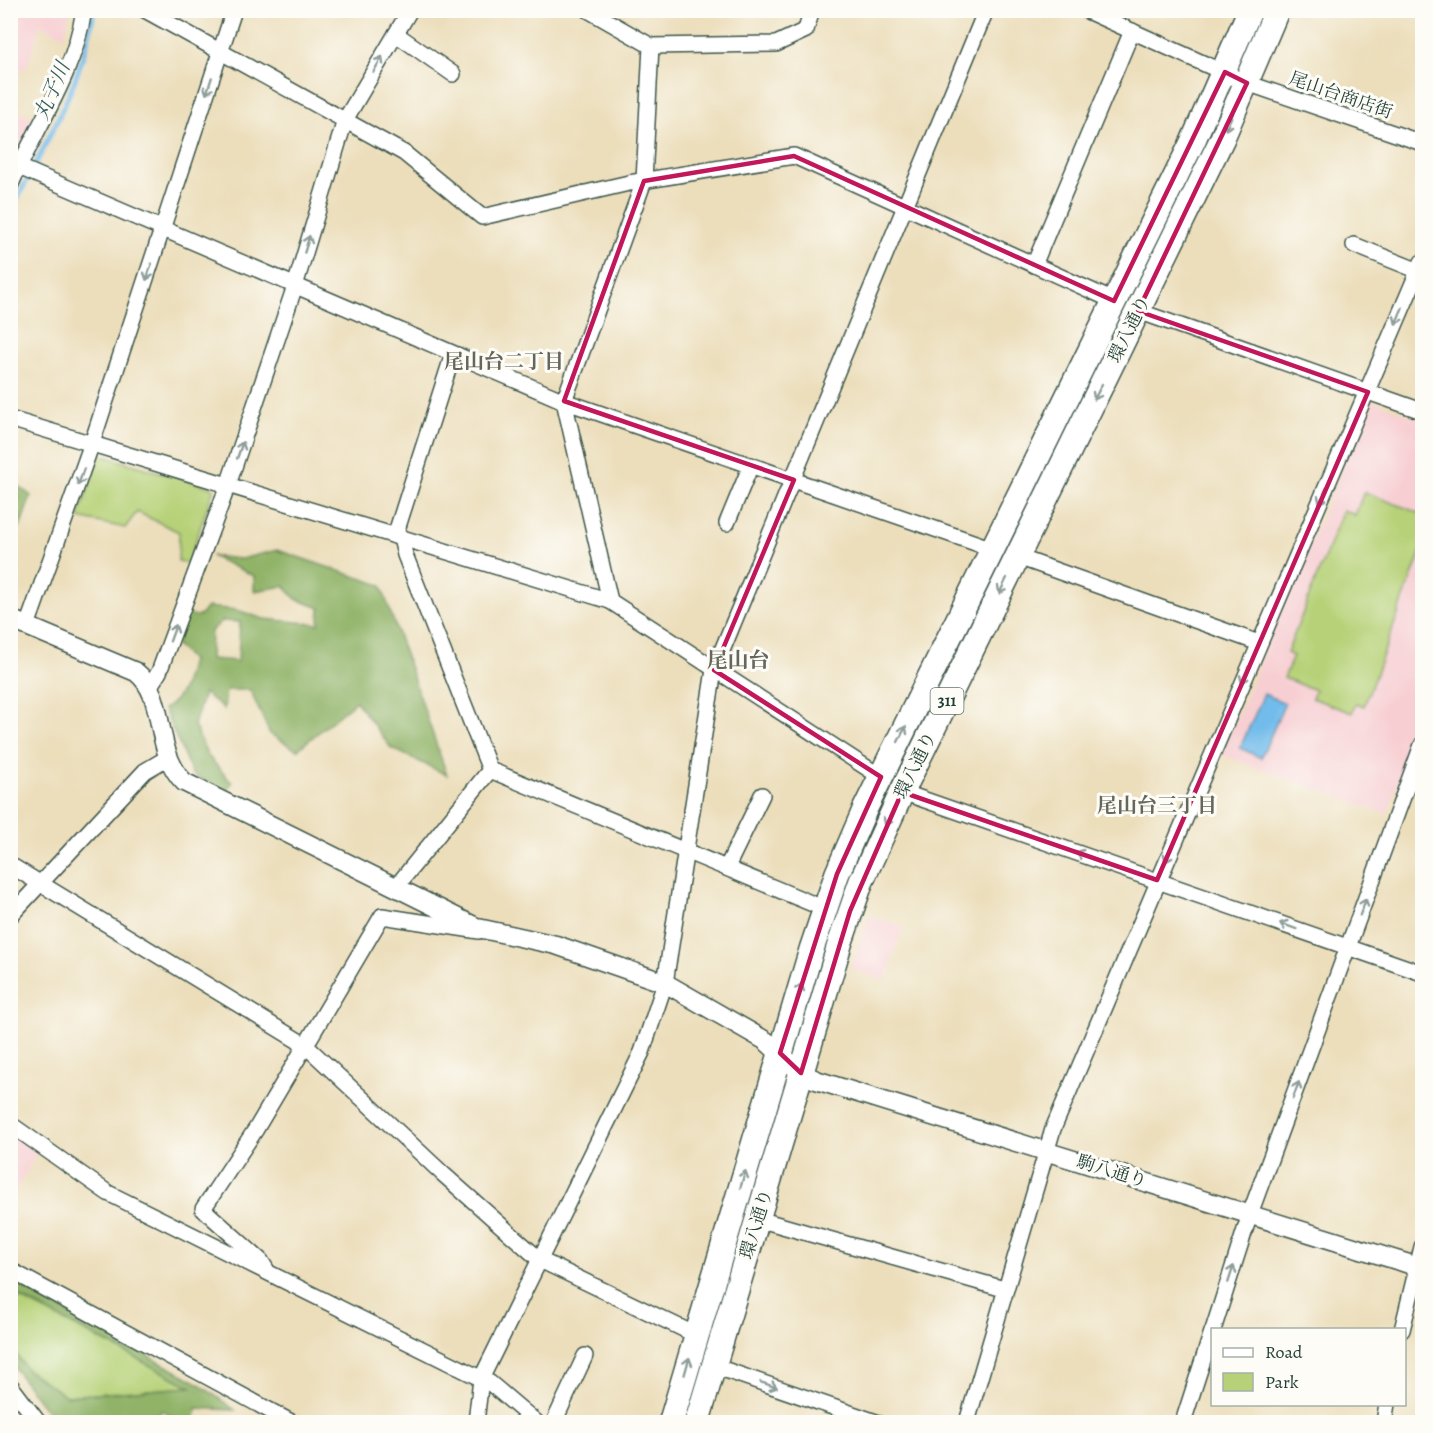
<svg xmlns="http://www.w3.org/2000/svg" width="1433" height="1433" font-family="Alegreya,'Noto Serif JP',serif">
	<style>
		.built { fill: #f7cfd3 }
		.green { fill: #b6d177; stroke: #6a8756; stroke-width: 1.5 }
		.forest { fill: #90b368; stroke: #58784e; stroke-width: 1.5; fill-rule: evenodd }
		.water { fill: #72bceb; stroke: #487c90; stroke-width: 1.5 }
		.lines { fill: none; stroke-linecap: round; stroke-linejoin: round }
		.stream { stroke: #72bceb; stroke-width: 5 }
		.minor-casing { stroke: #3e5548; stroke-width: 18 }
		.tertiary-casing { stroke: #3e5548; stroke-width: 21 }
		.primary-casing { stroke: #3e5548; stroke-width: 27 }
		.minor { stroke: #fff; stroke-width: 15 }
		.tertiary { stroke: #fff; stroke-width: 18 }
		.primary { stroke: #fff; stroke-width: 24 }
		.oneway { stroke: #8f9e9a }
		.marked { fill: none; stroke: #c2185b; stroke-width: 4.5; stroke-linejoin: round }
		.labels { text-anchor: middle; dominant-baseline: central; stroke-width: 6; stroke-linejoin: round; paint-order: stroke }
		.shield { fill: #fdfcf7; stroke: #62766e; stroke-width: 1.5 }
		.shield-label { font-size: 16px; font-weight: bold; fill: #1f3d34 }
		.street-label { font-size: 18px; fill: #1f3d34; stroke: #fdfcf7 }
		.water-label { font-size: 20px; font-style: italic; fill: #345d62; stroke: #fdfcf7 }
		.neighbourhood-label { font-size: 20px; font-weight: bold; fill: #65675b; stroke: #fdfcf7 }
		.quarter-label { font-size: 21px; font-weight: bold; fill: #65675b; stroke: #fdfcf7 }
	</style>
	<rect width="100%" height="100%" fill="#fdfcf7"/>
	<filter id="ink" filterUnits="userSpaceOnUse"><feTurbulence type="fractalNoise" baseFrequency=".0167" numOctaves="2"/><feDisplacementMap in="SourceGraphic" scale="12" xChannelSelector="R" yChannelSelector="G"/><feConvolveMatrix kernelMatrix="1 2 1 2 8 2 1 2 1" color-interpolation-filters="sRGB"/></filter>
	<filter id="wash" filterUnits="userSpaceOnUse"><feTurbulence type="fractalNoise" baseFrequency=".008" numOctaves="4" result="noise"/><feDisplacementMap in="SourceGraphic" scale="24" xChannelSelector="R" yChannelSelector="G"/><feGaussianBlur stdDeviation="1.35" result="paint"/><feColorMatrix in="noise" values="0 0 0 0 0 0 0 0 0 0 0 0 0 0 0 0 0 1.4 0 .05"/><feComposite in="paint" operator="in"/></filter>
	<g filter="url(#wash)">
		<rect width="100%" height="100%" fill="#ecdebb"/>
		<g class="built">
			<path d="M 11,10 L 70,11 L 64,37 L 41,24 L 26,70 L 21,68 L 11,100 Z"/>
			<path d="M 10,107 L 34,119 L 15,159 L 11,156 Z"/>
			<path d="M 1371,400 L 1422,420 L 1422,717 L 1387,814 L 1221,755 Z"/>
			<path d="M 869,916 L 903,926 L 885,981 L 851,968 Z"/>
			<path d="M 11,1131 L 38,1151 L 11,1200 Z"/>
		</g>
		<g class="green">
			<path d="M 100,455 L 214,488 L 188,563 L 178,561 L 179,532 L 137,512 L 125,528 L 78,518 Z"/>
			<path d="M 1364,492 L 1422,514 L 1422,549 L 1364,706 L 1356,703 L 1352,713 L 1312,698 L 1315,690 L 1284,678 L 1293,656 L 1287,653 L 1343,510 L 1355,515 Z"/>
			<path d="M 10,1293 L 192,1387 L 66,1396 L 27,1370 L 11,1347 Z"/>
		</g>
		<g class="forest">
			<path d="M 11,480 L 31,496 L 20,527 L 11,523 Z"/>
			<path d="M 277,550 L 381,585 L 447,775 L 391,748 L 356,701 L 297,750 L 270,734 L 250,690 L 226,690 L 224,709 L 204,693 L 194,725 L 208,756 L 232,783 L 224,793 L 192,774 L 164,709 C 183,698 186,680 191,660 L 176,645 L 185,615 L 200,616 L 207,607 L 237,610 L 264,619 L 319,624 L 320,608 L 296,599 L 284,586 L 254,591 L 254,576 L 211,556 L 241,559 ZM 222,621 L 240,622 L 238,661 L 210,659 L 211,631 Z"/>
			<path d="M 11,1281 L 198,1383 L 235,1410 L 196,1408 L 195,1422 L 179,1422 L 162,1410 L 154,1422 L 55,1422 L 11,1364 L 11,1347 L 27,1370 L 66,1396 L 191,1387 L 11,1292 Z"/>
		</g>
		<path class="water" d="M 1264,694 L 1285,703 L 1261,758 L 1240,748 Z"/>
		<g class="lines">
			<path class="stream" d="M 10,212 C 43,149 83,81 94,10"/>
		</g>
	</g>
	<g filter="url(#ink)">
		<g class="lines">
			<g class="minor-casing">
				<g id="minor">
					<path d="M 145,10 L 404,153 L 482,217 L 629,183 L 794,156 L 1114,301"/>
					<path d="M 588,10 L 651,46 L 776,44 L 806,30 L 812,10"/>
					<path d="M 1085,10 L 1247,83 L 1422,143"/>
					<path d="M 396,34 L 453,74"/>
					<path d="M 19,167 L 564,401 L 993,549"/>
					<path d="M 10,186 C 36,127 74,75 84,10"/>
					<path d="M 1354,245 L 1419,271"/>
					<path d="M 1034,265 L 1132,31"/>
					<path d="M 1138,311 L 1422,411"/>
					<path d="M 10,419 L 610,601 L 881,777"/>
					<path d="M 727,523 L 751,465"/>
					<path d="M 395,536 L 453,354"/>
					<path d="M 1018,557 L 1259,643"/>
					<path d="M 610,601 L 564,401 L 644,181 L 651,46"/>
					<path d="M 27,626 L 92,443 L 234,10"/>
					<path d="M 150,686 L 159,672 L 228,485 L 295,286 L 345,120 L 410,10"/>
					<path d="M 490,770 L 825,909"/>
					<path d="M 902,792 L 1422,973"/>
					<path d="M 10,865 L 305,1045 L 443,1174 L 540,1260 L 696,1335"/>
					<path d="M 727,867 L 762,795"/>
					<path d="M 396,887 L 490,770 L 405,555 L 401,538"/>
					<path d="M 10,916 L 145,771 L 167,758"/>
					<path d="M 10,1124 L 108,1193 L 490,1383 L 536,1422"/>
					<path d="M 758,1219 L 1004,1289"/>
					<path d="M 266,1269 L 261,1261 L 203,1209 L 256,1129 L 382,916 L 479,931"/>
					<path d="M 10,1270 L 291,1422"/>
					<path d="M 1213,1330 L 1250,1214 L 1422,745"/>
					<path d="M 1402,1330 L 1422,1247"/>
					<path d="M 714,1366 L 876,1422"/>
					<path d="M 10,1385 L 38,1422"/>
					<path d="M 476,1422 L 481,1379 L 642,1052 L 665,983 L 714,670 L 986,10"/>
					<path d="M 554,1422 L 585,1356"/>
					<path d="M 967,1422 L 1053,1129 L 1422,262"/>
					<path d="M 1183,1422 L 1212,1332"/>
					<path d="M 1384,1422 L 1387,1404"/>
				</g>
			</g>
			<g class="tertiary-casing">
				<path id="tertiary" d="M 10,619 L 136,672 C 168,697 152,749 184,782 L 478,928 L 556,945 L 665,983 L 766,1041 L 801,1073 L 816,1080 L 1422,1268"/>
			</g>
			<g class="primary-casing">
				<g id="primary">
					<path d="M 671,1422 L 812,948 L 837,874 L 865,809 L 1193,141 L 1250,10"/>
					<path d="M 697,1422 L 840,943 L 861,882 L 902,792 L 1222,139 L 1277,10"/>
				</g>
			</g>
			<use href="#minor" class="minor"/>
			<use href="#tertiary" class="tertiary"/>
			<use href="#primary" class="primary"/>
		</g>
		<defs><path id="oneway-shaft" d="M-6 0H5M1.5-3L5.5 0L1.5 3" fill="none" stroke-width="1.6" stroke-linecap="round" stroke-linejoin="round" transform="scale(1.5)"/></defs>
		<g class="oneway">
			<use href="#oneway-shaft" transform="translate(378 64) rotate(-60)"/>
			<use href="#oneway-shaft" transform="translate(209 86) rotate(108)"/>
			<use href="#oneway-shaft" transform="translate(1229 122) rotate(114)"/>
			<use href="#oneway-shaft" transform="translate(307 244) rotate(-73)"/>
			<use href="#oneway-shaft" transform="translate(149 272) rotate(108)"/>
			<use href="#oneway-shaft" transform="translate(1399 316) rotate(113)"/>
			<use href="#oneway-shaft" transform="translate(1098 392) rotate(116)"/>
			<use href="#oneway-shaft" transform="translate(240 450) rotate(-71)"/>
			<use href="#oneway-shaft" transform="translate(81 477) rotate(109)"/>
			<use href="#oneway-shaft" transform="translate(1323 496) rotate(114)"/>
			<use href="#oneway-shaft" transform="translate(1003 586) rotate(116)"/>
			<use href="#oneway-shaft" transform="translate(173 633) rotate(-70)"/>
			<use href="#oneway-shaft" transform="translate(1245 675) rotate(113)"/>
			<use href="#oneway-shaft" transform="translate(902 734) rotate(-64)"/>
			<use href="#oneway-shaft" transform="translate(889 818) rotate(116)"/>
			<use href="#oneway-shaft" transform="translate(1169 854) rotate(114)"/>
			<use href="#oneway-shaft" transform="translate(1084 855) rotate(-161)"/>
			<use href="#oneway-shaft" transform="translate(1363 907) rotate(-69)"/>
			<use href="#oneway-shaft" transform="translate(1288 926) rotate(-160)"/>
			<use href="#oneway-shaft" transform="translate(799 992) rotate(-73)"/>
			<use href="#oneway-shaft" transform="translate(1296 1090) rotate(-70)"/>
			<use href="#oneway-shaft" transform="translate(743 1179) rotate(-73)"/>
			<use href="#oneway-shaft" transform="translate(1231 1274) rotate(-72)"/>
			<use href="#oneway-shaft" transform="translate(687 1366) rotate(-74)"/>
			<use href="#oneway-shaft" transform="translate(769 1385) rotate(19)"/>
		</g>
	</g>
	<path class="marked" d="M 1225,72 L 1247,83 L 1138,311 L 1368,392 L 1157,880 L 902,792 L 850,911 L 801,1073 L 780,1053 L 837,874 L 881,777 L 714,670 L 794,480 L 564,401 L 644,181 L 794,156 L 1114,301 Z"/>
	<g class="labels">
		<rect class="shield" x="930.5" y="688" width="33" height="26" rx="4.5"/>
		<g class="shield-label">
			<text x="947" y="701">311</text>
		</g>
		<g class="street-label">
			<text transform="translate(1341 95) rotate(19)">尾山台商店街</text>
			<text transform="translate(1129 329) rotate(-64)">環八通り</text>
			<text transform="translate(915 765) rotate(-64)">環八通り</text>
			<text transform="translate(1112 1171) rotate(17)">駒八通り</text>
			<text transform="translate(756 1224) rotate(-73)">環八通り</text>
		</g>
		<g class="water-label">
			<text transform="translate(52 91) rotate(-67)">丸子川</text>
		</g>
		<g class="neighbourhood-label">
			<text x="504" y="361">尾山台二丁目</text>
			<text x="1157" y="805">尾山台三丁目</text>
		</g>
		<g class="quarter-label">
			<text x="738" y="660">尾山台</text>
		</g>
	</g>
	<rect width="1433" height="1433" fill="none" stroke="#fdfcf7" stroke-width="36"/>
	<rect x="1211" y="1328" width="195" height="78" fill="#fdfcf7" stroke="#a4b0a9" stroke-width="1.5"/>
	<rect x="1223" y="1348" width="30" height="9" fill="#ffffff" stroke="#a4b0a9" stroke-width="1.5"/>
	<text x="1265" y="1358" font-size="18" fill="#1f3d34">Road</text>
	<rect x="1223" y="1373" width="30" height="18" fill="#b6d177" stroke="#a4b0a9" stroke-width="1.5"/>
	<text x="1265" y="1388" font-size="18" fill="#1f3d34">Park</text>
</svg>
